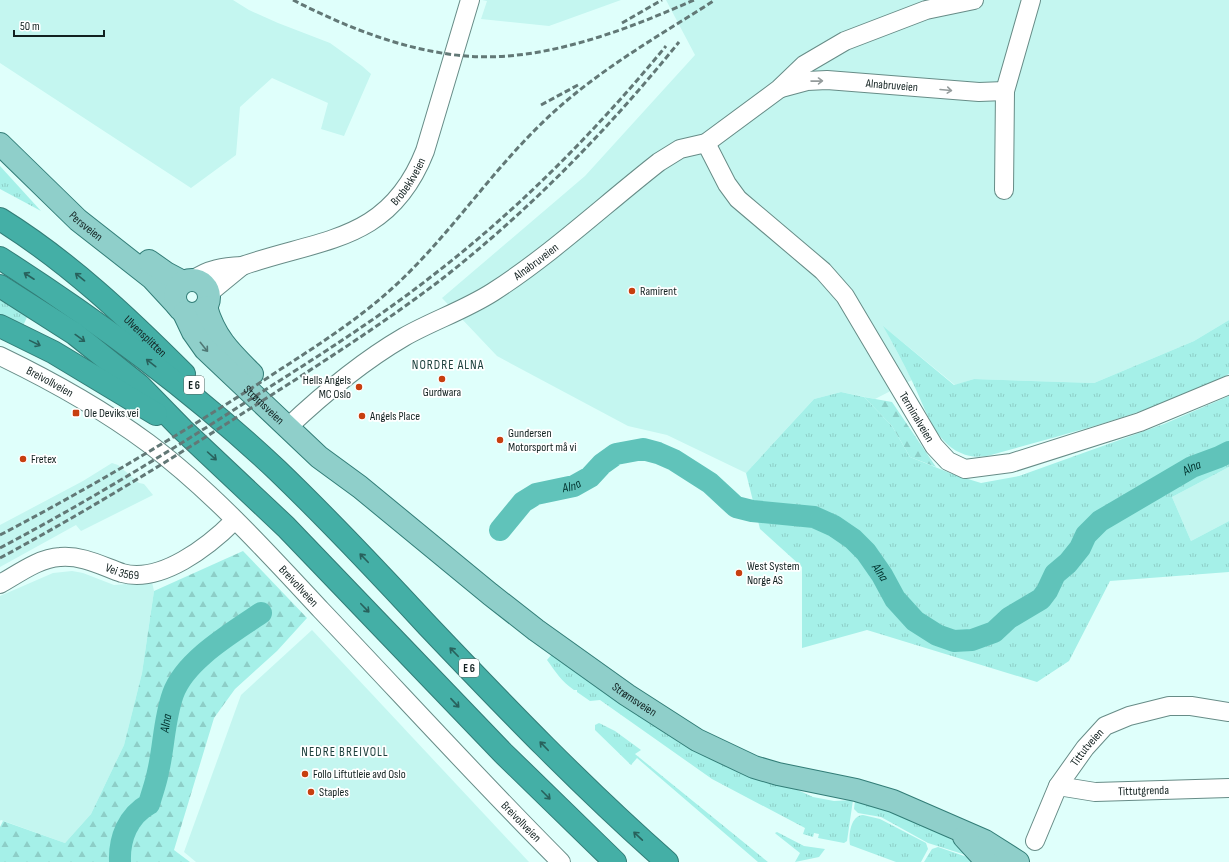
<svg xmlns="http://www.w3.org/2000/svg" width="1229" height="862" font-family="'Sofia Sans Condensed',sans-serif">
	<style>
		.built { fill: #c4f6f0 }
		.grass { fill: url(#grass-tufts) }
		.forest { fill: url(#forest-firs) }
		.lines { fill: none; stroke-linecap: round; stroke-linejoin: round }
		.river { stroke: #60c3ba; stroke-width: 22 }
		.minor-casing { stroke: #678c87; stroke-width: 20 }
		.major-casing { stroke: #327d77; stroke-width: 24 }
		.highway-casing { stroke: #327d77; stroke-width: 24 }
		.minor { stroke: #fff; stroke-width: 18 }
		.major { stroke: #8fcfca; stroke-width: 22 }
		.highway { stroke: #44afa6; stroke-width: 22 }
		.rail { stroke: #627876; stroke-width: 3; stroke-dasharray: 6 3; stroke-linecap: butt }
		.oneway { stroke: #949b9b }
		.oneway2 { stroke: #28615c }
		.oneway3 { stroke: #507875 }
		.poi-dot { fill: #c73f0f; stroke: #fff; stroke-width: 1.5 }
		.labels { text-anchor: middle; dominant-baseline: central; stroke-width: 3.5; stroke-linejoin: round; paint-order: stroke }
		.shield { fill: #fff; stroke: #596463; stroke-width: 1 }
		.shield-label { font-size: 11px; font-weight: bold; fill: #122120 }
		.street-label { font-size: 12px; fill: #122120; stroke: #fff }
		.poi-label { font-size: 12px; fill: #122120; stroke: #fff; text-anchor: start }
		.neighbourhood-label { font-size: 13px; letter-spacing: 1px; fill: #1d403d; stroke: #fff }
		.water-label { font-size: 13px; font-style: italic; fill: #00322e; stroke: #fff }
	</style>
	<defs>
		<pattern id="grass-tufts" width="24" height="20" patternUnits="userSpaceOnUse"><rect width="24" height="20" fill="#a5f0e8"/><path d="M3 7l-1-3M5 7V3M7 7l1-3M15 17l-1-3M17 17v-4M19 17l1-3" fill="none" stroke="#8dcec7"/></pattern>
		<pattern id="forest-firs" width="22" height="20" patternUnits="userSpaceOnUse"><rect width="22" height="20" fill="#a5f0e8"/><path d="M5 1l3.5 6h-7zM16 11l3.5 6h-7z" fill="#8dcec7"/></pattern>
	</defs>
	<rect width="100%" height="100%" fill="#dffffb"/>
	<g class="built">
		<path d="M 0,0 L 233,0 L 249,10 L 278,23 L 330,43 L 362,66 L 371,74 L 344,136 L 321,129 L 328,103 L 272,78 L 240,107 L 236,155 L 191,188 L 0,63 Z"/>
		<path d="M 482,0 L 621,0 L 549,26 L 481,19 L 487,1 Z"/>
		<path d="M 666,0 L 1229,0 L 1229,320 L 1194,341 L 1094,383 L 974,379 L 955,385 L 884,327 L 912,380 L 875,399 L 841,392 L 814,399 L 746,473 L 667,435 L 628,426 L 497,356 L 442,298 L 585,176 L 695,55 Z"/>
		<path d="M 112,463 L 118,465 L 139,483 L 144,484 L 153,495 L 81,531 L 76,525 L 0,567 L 0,525 L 83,481 Z"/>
		<path d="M 1229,467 L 1229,521 L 1191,541 L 1172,497 Z"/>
		<path d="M 72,571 L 83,573 L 114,585 L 152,582 L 154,591 L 142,673 L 124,745 L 91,814 L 65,843 L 1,820 L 0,821 L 0,596 L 53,573 Z"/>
		<path d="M 312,630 L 529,862 L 196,862 L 184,852 L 241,695 Z"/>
	</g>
	<g class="grass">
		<path d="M 0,166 L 41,211 L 0,189 Z"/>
		<path d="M 0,299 L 27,317 L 23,326 L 0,315 Z"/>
		<path d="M 1229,320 L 1229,374 C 1155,413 1071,432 991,455 C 981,457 971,458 961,453 C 934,442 924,405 912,381 C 903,362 893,344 883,326 L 954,385 L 974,379 L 1094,383 L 1194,341 Z"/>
		<path d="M 841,392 L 864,397 L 892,426 L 910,457 L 955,475 L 981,483 L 1019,476 L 1164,424 L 1229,396 L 1229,467 L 1172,497 L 1191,541 L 1229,521 L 1229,572 L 1110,581 L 1069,661 L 1037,682 L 867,630 L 802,648 L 802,567 L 760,529 L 746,473 L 814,399 Z"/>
		<path d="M 552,654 L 789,786 L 813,797 L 834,801 L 853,800 L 847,841 L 844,843 L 818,838 L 819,834 L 814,833 L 813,837 L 803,834 L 805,828 L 712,779 L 600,700 L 590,701 L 577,692 L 577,690 L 574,690 C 562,682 555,671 547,660 Z"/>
		<path d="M 599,723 L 615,731 L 641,750 L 635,754 L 768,862 L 758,862 L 637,758 L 631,765 L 595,730 L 595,725 Z"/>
		<path d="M 855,800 C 890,811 946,826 969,856 L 928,843 L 881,817 L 858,813 L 854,809 Z"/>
		<path d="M 863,815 L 880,819 L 926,843 L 928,849 L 921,862 L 896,862 L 850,845 C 848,835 851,815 863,815 Z"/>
		<path d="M 777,832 L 804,846 L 825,849 L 819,857 L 795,862 L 800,853 L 776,834 L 775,833 Z"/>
		<path d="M 938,847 L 970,858 L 975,862 L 924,862 L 932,849 Z"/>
	</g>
	<g class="forest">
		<path d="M 864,397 L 892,402 L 936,467 L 910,457 L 892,426 Z"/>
		<path d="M 243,551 L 307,618 L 277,651 L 235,689 L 214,718 L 174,850 L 190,862 L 0,862 L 0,827 L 3,821 L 65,843 L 91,814 L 124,745 L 142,673 L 154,591 Z"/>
	</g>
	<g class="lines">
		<g class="river">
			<path id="s1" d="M 500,530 L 523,502 L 536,494 L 574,486 L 590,477 L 602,464 L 616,454 L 643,449 L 658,453 L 674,460 L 710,483 L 736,507 L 752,511 L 814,517 L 834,526 L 853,539 L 866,552 L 882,575 L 895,599 L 915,621 L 937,635 L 954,641 L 972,640 L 994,632 L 1009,618 L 1041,599 L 1047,591 L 1055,574 L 1068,563 L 1080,548 L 1086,535 L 1100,521 L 1192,467 L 1219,457 L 1229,452"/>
			<path id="s2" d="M 120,862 C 119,838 128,816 149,804 C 152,793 156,783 158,772 C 164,747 164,719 173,694 C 185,660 232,633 261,613"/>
		</g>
		<g class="minor-casing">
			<g id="minor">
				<path id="s3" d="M 781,88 L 807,81 L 827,80 L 979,92 L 1005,91"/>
				<path id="s4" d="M 706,143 L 727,184 L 738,199 L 823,271 L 845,296 L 934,446 L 948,461 L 965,469 L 1011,463 L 1140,422 L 1229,385"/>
				<path d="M 1004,190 L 1005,91 L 1031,0"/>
				<path id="s5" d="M 193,280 C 208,269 224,267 242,266 C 321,238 389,243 425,151 L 470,0"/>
				<path d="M 209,296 L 214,289 L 242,266"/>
				<path id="s6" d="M 0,356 C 52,381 102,409 148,443 C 212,491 267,552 321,610 C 401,694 479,780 561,862"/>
				<path id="s7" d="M 287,428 C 322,395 361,362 404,337 C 432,321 465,310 493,292 C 552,254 604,205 659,162 L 680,149 L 706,143 L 779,89 L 804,65 L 845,41 L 926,10 L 974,0"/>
				<path id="s8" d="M 0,584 C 18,574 39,558 60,557 C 82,555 102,566 122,573 C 161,584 209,546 235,520"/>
				<path id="s9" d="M 1058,786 L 1095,792 L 1229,788"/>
				<path id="s10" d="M 1035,841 L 1058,786 L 1085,748 L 1105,726 L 1129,716 L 1169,706 L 1191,706 L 1229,712"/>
			</g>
		</g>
		<g class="major-casing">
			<g id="major">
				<path id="s11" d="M 0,144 L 78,220 L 152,278 L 176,304"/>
				<path d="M 149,261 L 166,273 L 183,282"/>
				<circle cx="192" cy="297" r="17"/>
				<path d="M 206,307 C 215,338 230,352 252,374"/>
				<path id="s12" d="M 184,313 L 193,332 L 205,349 L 319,457 L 360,487 L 490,594 L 536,630 L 627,695 L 697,740 L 754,767 L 778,774 L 856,790 L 893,801 L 985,841 L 1018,862"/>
				<path d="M 964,837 L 987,862"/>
			</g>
		</g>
		<g class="highway-casing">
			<g id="highway">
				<path id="s13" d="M 0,219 C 69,262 127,317 184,374"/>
				<path d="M 0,258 C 98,321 192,390 277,470 C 329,520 379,573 428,626 C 505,707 583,788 667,862"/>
				<path d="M 0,286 L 75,334 L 139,385 L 183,430 L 286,527 L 503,753 L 615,862"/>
				<path d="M 0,326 L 53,352 L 156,414"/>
			</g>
		</g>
		<use href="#minor" class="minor"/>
		<use href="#major" class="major"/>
		<use href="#highway" class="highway"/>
		<g class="rail">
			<path d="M 293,0 C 342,25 393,46 448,54 C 531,67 619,33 694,0"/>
			<path d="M 622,23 L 662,0"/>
			<path d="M 541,105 L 578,85"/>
			<path d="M 0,535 C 88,489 174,438 258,384 C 302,355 347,328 387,293 C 444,243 485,179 539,126 C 591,74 654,39 715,0"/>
			<path d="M 0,548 C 83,504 164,455 243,404 C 307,363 372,323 432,276 C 519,209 596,131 666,46"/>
			<path d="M 0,558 C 85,512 167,462 248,410 C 312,369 377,328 438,282 C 528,212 607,131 679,42"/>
		</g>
	</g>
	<defs><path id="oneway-shaft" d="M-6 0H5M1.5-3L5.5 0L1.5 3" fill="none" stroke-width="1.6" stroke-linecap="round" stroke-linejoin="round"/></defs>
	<g class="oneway">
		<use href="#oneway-shaft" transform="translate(817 81) rotate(-1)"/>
		<use href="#oneway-shaft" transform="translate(946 90) rotate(5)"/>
	</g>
	<g class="oneway2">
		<use href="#oneway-shaft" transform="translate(29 276) rotate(-147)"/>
		<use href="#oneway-shaft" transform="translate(80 277) rotate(-141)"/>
		<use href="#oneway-shaft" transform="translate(80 338) rotate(36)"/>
		<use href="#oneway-shaft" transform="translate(35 343) rotate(26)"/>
		<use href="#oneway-shaft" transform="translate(151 363) rotate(-142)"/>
		<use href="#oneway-shaft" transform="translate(212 456) rotate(42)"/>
		<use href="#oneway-shaft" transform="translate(364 558) rotate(-134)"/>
		<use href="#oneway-shaft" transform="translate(365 608) rotate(46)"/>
		<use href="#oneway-shaft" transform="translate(454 652) rotate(-134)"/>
		<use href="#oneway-shaft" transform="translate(455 703) rotate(47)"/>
		<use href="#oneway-shaft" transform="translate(544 746) rotate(-134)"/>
		<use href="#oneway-shaft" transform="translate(546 795) rotate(45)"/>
		<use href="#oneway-shaft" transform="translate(638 836) rotate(-137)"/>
	</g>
	<use class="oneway3" href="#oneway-shaft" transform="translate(204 347) rotate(51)"/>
	<g class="poi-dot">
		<circle cx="632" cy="291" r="4"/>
		<circle cx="442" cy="379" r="4"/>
		<circle cx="359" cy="387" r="4"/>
		<rect x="72" y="409" width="8" height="8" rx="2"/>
		<circle cx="362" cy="416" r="4"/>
		<circle cx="500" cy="440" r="4"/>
		<circle cx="23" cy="459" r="4"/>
		<circle cx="739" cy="573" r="4"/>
		<circle cx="305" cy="774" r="4"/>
		<circle cx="311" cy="792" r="4"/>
	</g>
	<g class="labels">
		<g class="shield">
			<rect x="184" y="376" width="20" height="18" rx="3"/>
			<rect x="459" y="659" width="20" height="18" rx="3"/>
		</g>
		<g class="shield-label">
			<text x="194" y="385">E 6</text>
			<text x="469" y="668">E 6</text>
		</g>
		<g class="street-label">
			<text stroke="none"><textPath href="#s3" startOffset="112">Alnabruveien</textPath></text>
			<text stroke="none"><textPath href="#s5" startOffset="244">Brobekkveien</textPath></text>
			<text stroke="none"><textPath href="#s11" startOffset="119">Persveien</textPath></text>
			<text stroke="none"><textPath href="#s7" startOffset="301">Alnabruveien</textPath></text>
			<text stroke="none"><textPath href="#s13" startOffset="187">Ulvensplitten</textPath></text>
			<text stroke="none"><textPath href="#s6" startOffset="56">Breivollveien</textPath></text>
			<text stroke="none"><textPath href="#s12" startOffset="123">Strømsveien</textPath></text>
			<text stroke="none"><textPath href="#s4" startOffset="350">Terminalveien</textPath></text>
			<text stroke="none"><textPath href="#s8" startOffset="131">Vei 3569</textPath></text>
			<text stroke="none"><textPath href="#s6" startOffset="380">Breivollveien</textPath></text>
			<text stroke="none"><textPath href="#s12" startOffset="597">Strømsveien</textPath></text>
			<text stroke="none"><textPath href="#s10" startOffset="108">Tittutveien</textPath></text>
			<text stroke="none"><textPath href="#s9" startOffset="86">Tittutgrenda</textPath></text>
			<text stroke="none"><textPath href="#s6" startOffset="704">Breivollveien</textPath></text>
		</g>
		<g class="poi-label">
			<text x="640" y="291">Ramirent</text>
			<text x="351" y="380" text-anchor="end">Hells Angels<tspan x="351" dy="14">MC Oslo</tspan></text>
			<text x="442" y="392" text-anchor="middle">Gurdwara</text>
			<text x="84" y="413">Ole Deviks vei</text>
			<text x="370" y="416">Angels Place</text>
			<text x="508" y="433">Gundersen<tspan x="508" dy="14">Motorsport må vi</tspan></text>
			<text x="31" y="459">Fretex</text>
			<text x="747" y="566">West System<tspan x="747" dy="14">Norge AS</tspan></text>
			<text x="313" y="774">Follo Liftutleie avd Oslo</text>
			<text x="319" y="792">Staples</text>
		</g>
		<g class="neighbourhood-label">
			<text x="448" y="365">NORDRE ALNA</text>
			<text x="345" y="752">NEDRE BREIVOLL</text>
		</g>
		<g class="water-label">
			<text stroke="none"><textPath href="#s1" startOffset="858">Alna</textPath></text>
			<text stroke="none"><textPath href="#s1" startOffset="88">Alna</textPath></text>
			<text stroke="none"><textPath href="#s1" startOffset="449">Alna</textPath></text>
			<text stroke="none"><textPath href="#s2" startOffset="151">Alna</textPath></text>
		</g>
	</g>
	<path d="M14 30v6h90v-6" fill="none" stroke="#122120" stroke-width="2"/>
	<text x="20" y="30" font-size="12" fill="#122120" stroke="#ffffff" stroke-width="3" paint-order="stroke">50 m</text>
</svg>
